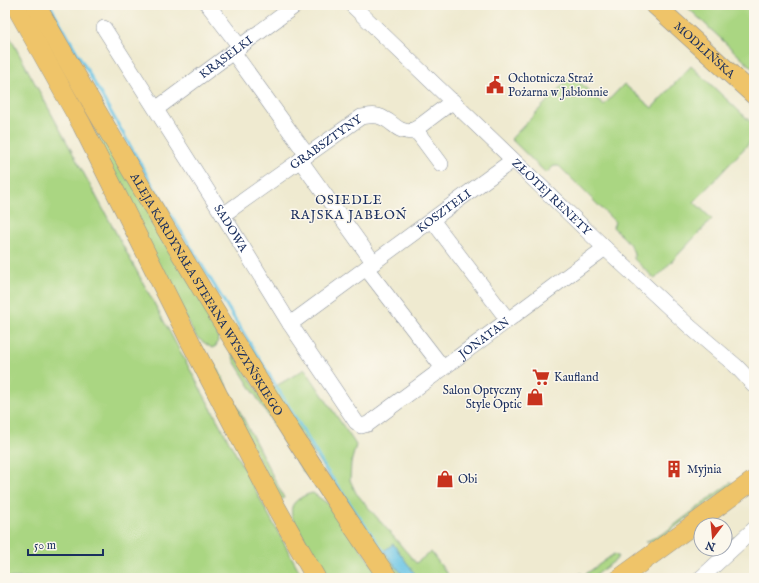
<svg xmlns="http://www.w3.org/2000/svg" width="759" height="583" font-family="'IM FELL English',serif">
	<style>
		.green { fill: #aad682; stroke: #628270 }
		.water { fill: #67c4e5; stroke: #417aa2 }
		.lines { fill: none; stroke-linecap: round; stroke-linejoin: round }
		.stream { stroke: #67c4e5; stroke-width: 3 }
		.minor-casing { stroke: #858c97; stroke-width: 16 }
		.major-casing { stroke: #858c97; stroke-width: 20 }
		.minor { stroke: #fff; stroke-width: 15 }
		.major { stroke: #efc469; stroke-width: 19 }
		.labels { text-anchor: middle; dominant-baseline: central; stroke-width: 3; stroke-linejoin: round; paint-order: stroke }
		.street-label { font-size: 12px; fill: #1b2f5e; stroke: #fbf7ec }
		.poi-label { font-size: 12px; fill: #1b2f5e; stroke: #fbf7ec; text-anchor: start }
		.neighbourhood-label { font-size: 13px; letter-spacing: 1px; fill: #1b2f5e; stroke: #fbf7ec }
	</style>
	<rect width="100%" height="100%" fill="#fbf7ec"/>
	<filter id="ink" filterUnits="userSpaceOnUse"><feTurbulence type="fractalNoise" baseFrequency=".025" numOctaves="2"/><feDisplacementMap in="SourceGraphic" scale="8" xChannelSelector="R" yChannelSelector="G"/><feConvolveMatrix kernelMatrix="1 2 1 2 8 2 1 2 1" color-interpolation-filters="sRGB"/></filter>
	<filter id="wash" filterUnits="userSpaceOnUse"><feTurbulence type="fractalNoise" baseFrequency=".012" numOctaves="4" result="noise"/><feDisplacementMap in="SourceGraphic" scale="16" xChannelSelector="R" yChannelSelector="G"/><feGaussianBlur stdDeviation="0.9" result="paint"/><feColorMatrix in="noise" values="0 0 0 0 0 0 0 0 0 0 0 0 0 0 0 0 0 1.4 0 .05"/><feComposite in="paint" operator="in"/></filter>
	<g filter="url(#wash)">
		<rect width="100%" height="100%" fill="#efead0"/>
		<g class="green">
			<path d="M 19,5 L 28,5 L 214,322 C 217,330 220,338 216,346 L 212,348 L 196,337 Z"/>
			<path d="M 685,5 L 754,5 L 754,70 Z"/>
			<path d="M 5,28 L 303,578 L 5,578 Z"/>
			<path d="M 691,66 L 754,125 L 754,138 L 694,202 L 712,219 L 655,279 L 634,259 C 636,246 621,236 613,227 L 615,222 L 559,166 L 554,166 L 546,173 L 511,139 L 572,75 L 604,105 L 624,84 L 652,108 Z"/>
			<path d="M 232,350 L 314,481 L 304,473 L 234,361 Z"/>
			<path d="M 211,361 L 218,369 L 281,492 L 284,498 L 279,501 Z"/>
			<path d="M 305,369 L 356,445 L 351,463 L 350,480 L 356,493 L 416,563 L 431,552 L 450,578 L 396,578 L 271,389 Z"/>
			<path d="M 731,482 L 733,484 L 655,542 L 645,542 L 664,533 Z"/>
			<path d="M 313,493 L 331,506 L 381,578 L 327,578 L 292,517 C 292,514 291,510 292,507 C 294,500 306,494 313,493 Z"/>
			<path d="M 614,554 L 618,556 L 616,560 L 591,578 L 574,578 L 581,573 L 583,576 Z"/>
		</g>
		<path class="water" d="M 393,544 L 418,578 L 405,578 L 384,551 Z"/>
		<g class="lines">
			<path class="stream" d="M 50,5 L 149,179 L 303,430 L 325,468 L 381,548 L 384,551"/>
		</g>
	</g>
	<g filter="url(#ink)">
		<g class="lines">
			<g class="minor-casing">
				<g id="minor">
					<path d="M 208,5 L 240,47"/>
					<path id="s1" d="M 352,5 L 605,248 L 689,326 L 736,366 L 754,385"/>
					<path id="s2" d="M 104,28 L 223,215 L 290,324 L 356,422 L 361,426 L 368,424 L 605,248"/>
					<path d="M 233,52 L 307,155"/>
					<path id="s3" d="M 156,109 L 296,5"/>
					<path d="M 415,129 L 441,164"/>
					<path d="M 300,160 L 374,263"/>
					<path id="s4" d="M 223,215 L 361,117 C 368,116 376,114 383,118 C 396,124 395,131 412,132 L 453,101"/>
					<path d="M 432,220 L 508,320"/>
					<path d="M 366,268 L 443,368"/>
					<path id="s5" d="M 290,324 L 513,160"/>
					<path d="M 701,578 L 754,529"/>
				</g>
			</g>
			<g class="major-casing">
				<g id="major">
					<path d="M 15,5 L 82,125 L 190,341 L 276,507 L 316,578"/>
					<path id="s6" d="M 36,5 C 90,101 146,196 203,291 C 263,388 323,485 388,578"/>
					<path id="s7" d="M 655,5 L 754,95"/>
					<path d="M 620,578 L 754,480"/>
				</g>
			</g>
			<use href="#minor" class="minor"/>
			<use href="#major" class="major"/>
		</g>
	</g>
	<defs>
		<g id="civic-bare" transform="scale(1.38)"><path d="M-.6-6.5H3V-4.5H.6V-3L4-1V1h2V6H-6V1h2V-1L-.6-3ZM-1.2 2.5V6h2.4V2.5Z" fill="#c8321e" stroke="#fbf7ec" stroke-width="2.5" paint-order="stroke"/></g>
		<g id="supermarket-bare" transform="scale(1.38)"><path d="M-6-5.5h2.5l.6 2H6L4.5 2H-2.5L-4.4-4H-6ZM-1.5 3.2a1.3 1.3 0 1 0 .1 0ZM3 3.2a1.3 1.3 0 1 0 .1 0Z" fill="#c8321e" stroke="#fbf7ec" stroke-width="2.5" paint-order="stroke"/></g>
		<g id="shop-bare" transform="scale(1.38)"><path d="M-5-2.5h2.3a2.7 3.5 0 0 1 5.4 0H5L5.5 6h-11ZM-1.5-2.5h3a1.5 2.3 0 0 0-3 0Z" fill="#c8321e" stroke="#fbf7ec" stroke-width="2.5" paint-order="stroke"/></g>
		<g id="building-bare" transform="scale(1.38)"><path d="M-4-6H4V6H1V3H-1V6H-4ZM-2.5-4.3h1.7v1.8h-1.7ZM.8-4.3h1.7v1.8H.8ZM-2.5-1h1.7V.8h-1.7ZM.8-1h1.7V.8H.8Z" fill="#c8321e" stroke="#fbf7ec" stroke-width="2.5" paint-order="stroke"/></g>
	</defs>
	<g fill-rule="evenodd">
		<use href="#civic-bare" x="495" y="85"/>
		<use href="#supermarket-bare" x="541" y="377"/>
		<use href="#shop-bare" x="535" y="397"/>
		<use href="#building-bare" x="674" y="469"/>
		<use href="#shop-bare" x="445" y="479"/>
	</g>
	<g class="labels">
		<g class="street-label">
			<text stroke="none"><textPath href="#s7" startOffset="67">MODLIŃSKA</textPath></text>
			<text stroke="none"><textPath href="#s3" startOffset="87">KRĄSELKI</textPath></text>
			<text stroke="none"><textPath href="#s4" startOffset="126">GRABSZTYNY</textPath></text>
			<text stroke="none"><textPath href="#s1" startOffset="277">ZŁOTEJ RENETY</textPath></text>
			<text stroke="none"><textPath href="#s5" startOffset="191">KOSZTELI</textPath></text>
			<text stroke="none"><textPath href="#s2" startOffset="237">SADOWA</textPath></text>
			<text stroke="none"><textPath href="#s6" startOffset="336">ALEJA KARDYNAŁA STEFANA WYSZYŃSKIEGO</textPath></text>
			<text stroke="none"><textPath href="#s2" startOffset="626">JONATAN</textPath></text>
		</g>
		<g class="poi-label">
			<text x="508" y="78">Ochotnicza Straż<tspan x="508" dy="14">Pożarna w Jabłonnie</tspan></text>
			<text x="554" y="377">Kaufland</text>
			<text x="522" y="390" text-anchor="end">Salon Optyczny<tspan x="522" dy="14">Style Optic</tspan></text>
			<text x="687" y="469">Myjnia</text>
			<text x="458" y="479">Obi</text>
		</g>
		<g class="neighbourhood-label">
			<text x="349" y="200">OSIEDLE<tspan x="349" dy="15">RAJSKA JABŁOŃ</tspan></text>
		</g>
	</g>
	<rect width="759" height="583" fill="none" stroke="#fbf7ec" stroke-width="20"/>
	<g transform="translate(713 537) rotate(196)"><circle r="19" fill="#fbf7ec" stroke="#a1a7b3"/>
	<path d="M0-3L7 15L0 10L-7 15Z" fill="#c8321e"/>
	<text y="-6" font-size="11" font-weight="bold" text-anchor="middle" fill="#1b2f5e">N</text>
	</g>
	<path d="M28 549v6h75v-6" fill="none" stroke="#1b2f5e" stroke-width="2"/>
	<text x="34" y="549" font-size="12" fill="#1b2f5e" stroke="#fbf7ec" stroke-width="3" paint-order="stroke">50 m</text>
</svg>
